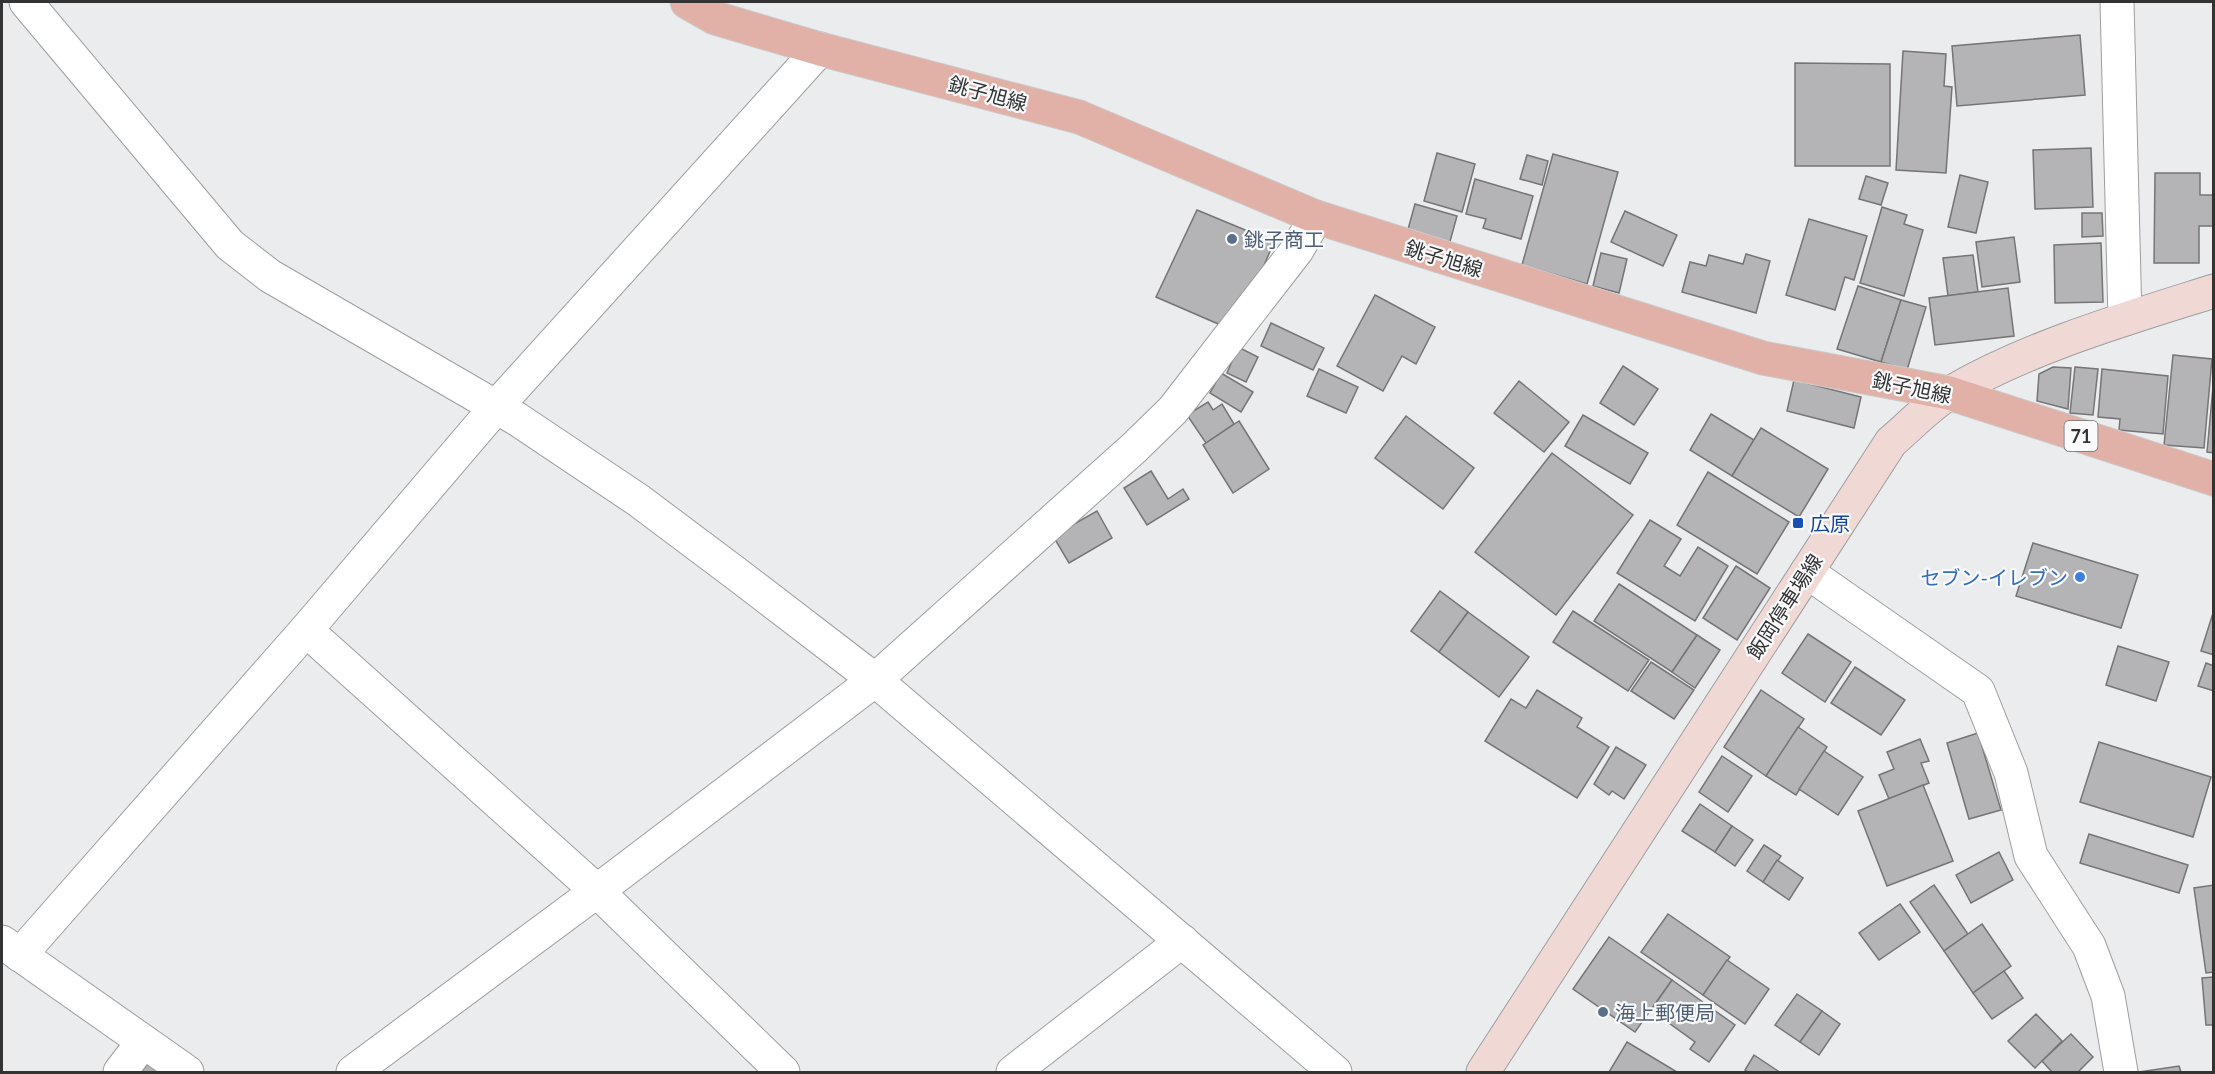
<svg xmlns="http://www.w3.org/2000/svg" width="2215" height="1074" font-family="Lato,'Noto Sans JP',sans-serif">
	<style>
		.building { fill: #b4b3b5; stroke: #757476; stroke-width: 1.5 }
		.lines { fill: none; stroke-linecap: round; stroke-linejoin: round }
		.minor-casing { stroke: #9d9e9f; stroke-width: 35 }
		.secondary-casing { stroke: #9d9e9f; stroke-width: 35 }
		.primary-casing { stroke: #cacaca; stroke-width: 35 }
		.minor { stroke: #fff; stroke-width: 33 }
		.secondary { stroke: #f0d8d4; stroke-width: 33 }
		.primary { stroke: #e1b1a8; stroke-width: 33 }
		.service-dot { fill: #5c6f8a; stroke: #f8fafb; stroke-width: 2 }
		.transit-dot { fill: #1a4fb4; stroke: #f8fafb; stroke-width: 2 }
		.shop-dot { fill: #3f7fe0; stroke: #f8fafb; stroke-width: 2 }
		.labels { text-anchor: middle; dominant-baseline: central; stroke-width: 4.5; stroke-linejoin: round; paint-order: stroke }
		.shield { fill: #f8fafb; stroke: #6e6f70; stroke-width: 1.5 }
		.shield-label { font-size: 18px; font-weight: bold; fill: #333334 }
		.street-label { font-size: 20px; fill: #333334; stroke: #f8fafb }
		.service-label { font-size: 20px; fill: #4e5e75; stroke: #f8fafb; text-anchor: start }
		.transit-label { font-size: 20px; fill: #164399; stroke: #f8fafb; text-anchor: start }
		.shop-label { font-size: 20px; fill: #366cbe; stroke: #f8fafb; text-anchor: end }
	</style>
	<rect width="100%" height="100%" fill="#ebecee"/>
	<g class="building">
		<path d="M 2080,35 L 2085,95 L 1957,106 L 1952,46 Z"/>
		<path d="M 1903,51 L 1946,54 L 1944,86 L 1952,87 L 1946,173 L 1896,170 Z"/>
		<path d="M 1795,63 L 1890,64 L 1890,166 L 1795,166 Z"/>
		<path d="M 2091,148 L 2093,207 L 2035,209 L 2033,150 Z"/>
		<path d="M 1437,153 L 1475,164 L 1462,212 L 1424,201 Z"/>
		<path d="M 1553,154 L 1618,172 L 1587,284 L 1522,265 Z"/>
		<path d="M 1527,155 L 1548,161 L 1542,185 L 1520,179 Z"/>
		<path d="M 2155,173 L 2200,173 L 2200,195 L 2214,195 L 2214,226 L 2199,226 L 2199,263 L 2154,263 Z"/>
		<path d="M 1960,175 L 1988,182 L 1976,233 L 1948,227 Z"/>
		<path d="M 1866,176 L 1888,183 L 1881,205 L 1859,199 Z"/>
		<path d="M 1475,179 L 1533,196 L 1521,239 L 1483,228 L 1486,219 L 1466,214 Z"/>
		<path d="M 1415,204 L 1457,216 L 1449,245 L 1407,233 Z"/>
		<path d="M 1882,207 L 1907,215 L 1904,224 L 1923,230 L 1904,296 L 1860,283 Z"/>
		<path d="M 1197,210 L 1274,242 L 1256,284 L 1223,326 L 1156,297 Z"/>
		<path d="M 1625,211 L 1677,235 L 1663,266 L 1611,242 Z"/>
		<path d="M 2082,213 L 2102,213 L 2103,236 L 2082,237 Z"/>
		<path d="M 1809,219 L 1867,236 L 1854,280 L 1845,277 L 1835,310 L 1786,295 Z"/>
		<path d="M 2014,237 L 2020,282 L 1982,287 L 1976,242 Z"/>
		<path d="M 2101,243 L 2103,302 L 2055,303 L 2054,245 Z"/>
		<path d="M 1601,253 L 1627,259 L 1619,293 L 1593,286 Z"/>
		<path d="M 1746,254 L 1770,261 L 1756,313 L 1682,292 L 1690,262 L 1706,266 L 1709,255 L 1743,264 Z"/>
		<path d="M 1973,255 L 1978,292 L 1948,296 L 1943,258 Z"/>
		<path d="M 1858,286 L 1901,300 L 1881,362 L 1837,349 Z"/>
		<path d="M 2008,288 L 2014,336 L 1935,345 L 1929,298 Z"/>
		<path d="M 1375,295 L 1435,327 L 1416,364 L 1402,356 L 1383,391 L 1337,366 Z"/>
		<path d="M 1901,300 L 1926,307 L 1907,370 L 1881,362 Z"/>
		<path d="M 1271,323 L 1324,348 L 1313,370 L 1261,346 Z"/>
		<path d="M 1238,347 L 1258,357 L 1246,382 L 1227,373 Z"/>
		<path d="M 2173,355 L 2212,359 L 2204,448 L 2164,445 Z"/>
		<path d="M 1623,366 L 1658,389 L 1634,425 L 1600,403 Z"/>
		<path d="M 2053,367 L 2071,368 L 2068,409 L 2037,401 L 2039,374 Z"/>
		<path d="M 2075,367 L 2098,369 L 2093,415 L 2070,413 Z"/>
		<path d="M 1319,369 L 1358,387 L 1346,413 L 1307,396 Z"/>
		<path d="M 2102,369 L 2168,376 L 2163,434 L 2119,430 L 2120,419 L 2098,417 Z"/>
		<path d="M 1221,373 L 1253,392 L 1241,412 L 1210,393 Z"/>
		<path d="M 1794,380 L 1861,397 L 1854,428 L 1787,411 Z"/>
		<path d="M 1519,381 L 1569,422 L 1544,452 L 1494,413 Z"/>
		<path d="M 2213,387 L 2214,387 L 2214,453 L 2207,452 Z"/>
		<path d="M 1208,402 L 1213,410 L 1222,404 L 1234,424 L 1206,443 L 1187,415 Z"/>
		<path d="M 1711,414 L 1754,440 L 1732,476 L 1690,450 Z"/>
		<path d="M 1583,415 L 1648,453 L 1630,484 L 1565,446 Z"/>
		<path d="M 1406,416 L 1474,468 L 1443,509 L 1375,458 Z"/>
		<path d="M 1239,421 L 1269,469 L 1233,493 L 1203,445 Z"/>
		<path d="M 1761,428 L 1828,469 L 1799,517 L 1732,476 Z"/>
		<path d="M 1552,453 L 1633,515 L 1556,615 L 1475,552 Z"/>
		<path d="M 1151,471 L 1168,499 L 1183,489 L 1189,499 L 1147,525 L 1124,488 Z"/>
		<path d="M 1708,472 L 1789,522 L 1757,574 L 1677,525 Z"/>
		<path d="M 1097,511 L 1112,538 L 1069,563 L 1053,536 Z"/>
		<path d="M 1650,520 L 1681,539 L 1664,566 L 1680,576 L 1698,547 L 1728,566 L 1695,621 L 1617,573 Z"/>
		<path d="M 2033,543 L 2138,575 L 2121,628 L 2016,596 Z"/>
		<path d="M 1736,566 L 1770,588 L 1737,640 L 1703,618 Z"/>
		<path d="M 1619,584 L 1697,635 L 1672,672 L 1594,621 Z"/>
		<path d="M 1440,591 L 1468,612 L 1439,652 L 1411,631 Z"/>
		<path d="M 2214,610 L 2214,655 L 2201,651 Z"/>
		<path d="M 1573,611 L 1649,660 L 1628,691 L 1553,642 Z"/>
		<path d="M 1468,612 L 1529,657 L 1499,697 L 1439,652 Z"/>
		<path d="M 1808,634 L 1851,662 L 1825,702 L 1782,673 Z"/>
		<path d="M 1697,635 L 1720,650 L 1695,688 L 1672,672 Z"/>
		<path d="M 2118,646 L 2169,662 L 2156,701 L 2106,685 Z"/>
		<path d="M 1651,662 L 1694,690 L 1674,719 L 1631,691 Z"/>
		<path d="M 2206,663 L 2214,666 L 2214,691 L 2198,686 Z"/>
		<path d="M 1855,667 L 1905,700 L 1881,735 L 1831,703 Z"/>
		<path d="M 1537,690 L 1582,718 L 1577,727 L 1609,747 L 1577,798 L 1485,741 L 1511,699 L 1526,708 Z"/>
		<path d="M 1761,690 L 1804,719 L 1766,776 L 1724,747 Z"/>
		<path d="M 1798,727 L 1827,747 L 1796,795 L 1766,776 Z"/>
		<path d="M 1978,733 L 2001,810 L 1969,819 L 1947,743 Z"/>
		<path d="M 1920,739 L 1929,761 L 1921,763 L 1929,783 L 1889,799 L 1879,775 L 1894,769 L 1887,752 Z"/>
		<path d="M 2099,742 L 2211,777 L 2193,837 L 2080,802 Z"/>
		<path d="M 1616,747 L 1646,765 L 1624,799 L 1612,791 L 1609,795 L 1594,784 Z"/>
		<path d="M 1824,751 L 1863,777 L 1838,815 L 1799,789 Z"/>
		<path d="M 1722,756 L 1752,776 L 1728,812 L 1699,792 Z"/>
		<path d="M 1923,785 L 1953,861 L 1887,886 L 1858,811 Z"/>
		<path d="M 1700,804 L 1732,826 L 1715,852 L 1682,831 Z"/>
		<path d="M 1732,826 L 1753,840 L 1735,866 L 1715,852 Z"/>
		<path d="M 2089,834 L 2188,865 L 2179,893 L 2080,863 Z"/>
		<path d="M 1764,845 L 1781,856 L 1763,882 L 1747,871 Z"/>
		<path d="M 1999,852 L 2013,880 L 1971,903 L 1956,875 Z"/>
		<path d="M 1777,860 L 1803,878 L 1789,900 L 1763,882 Z"/>
		<path d="M 1934,885 L 1968,934 L 1944,951 L 1910,902 Z"/>
		<path d="M 2214,885 L 2214,972 L 2206,973 L 2194,888 Z"/>
		<path d="M 1900,904 L 1920,932 L 1879,960 L 1859,933 Z"/>
		<path d="M 1668,914 L 1730,957 L 1703,995 L 1641,952 Z"/>
		<path d="M 1982,924 L 2011,966 L 1973,993 L 1944,951 Z"/>
		<path d="M 1609,937 L 1672,980 L 1635,1032 L 1573,989 Z"/>
		<path d="M 1727,960 L 1769,989 L 1745,1024 L 1703,995 Z"/>
		<path d="M 2004,971 L 2023,998 L 1992,1019 L 1973,993 Z"/>
		<path d="M 2214,977 L 2214,1025 L 2206,1025 L 2202,978 Z"/>
		<path d="M 1672,980 L 1735,1025 L 1709,1062 L 1690,1049 L 1695,1042 L 1651,1010 Z"/>
		<path d="M 1797,994 L 1822,1011 L 1800,1042 L 1775,1025 Z"/>
		<path d="M 1822,1011 L 1840,1024 L 1819,1055 L 1800,1042 Z"/>
		<path d="M 2036,1014 L 2062,1041 L 2035,1068 L 2008,1041 Z"/>
		<path d="M 2071,1034 L 2093,1057 L 2078,1072 L 2052,1072 L 2042,1061 Z"/>
		<path d="M 1627,1042 L 1677,1072 L 1609,1072 Z"/>
		<path d="M 1754,1055 L 1778,1071 L 1777,1072 L 1748,1072 L 1745,1070 Z"/>
		<path d="M 152,1058 L 170,1072 L 141,1072 Z"/>
		<path d="M 2179,1066 L 2181,1072 L 2139,1072 Z"/>
	</g>
	<g class="lines">
		<g class="minor-casing">
			<g id="minor">
				<path d="M 26,2 L 230,245 L 270,276 L 517,419 L 638,500 L 738,575 L 875,680 L 1335,1072"/>
				<path d="M 2117,2 L 2125,319"/>
				<path d="M 1807,572 L 1978,691 L 2011,773 L 2031,856 L 2089,946 L 2108,996 L 2121,1072"/>
				<path d="M 306,630 L 597,891 L 783,1072"/>
				<path d="M 2,942 L 187,1072"/>
				<path d="M 20,955 L 306,630 L 497,406 L 820,49"/>
				<path d="M 120,1072 L 143,1042"/>
				<path d="M 353,1072 L 597,891 L 875,680 L 1134,448 L 1173,410 L 1297,250 L 1316,217"/>
				<path d="M 1013,1072 L 1182,941"/>
			</g>
		</g>
		<g class="secondary-casing">
			<path id="secondary" d="M 1483,1072 L 1891,442 C 1909,427 1930,404 1950,393 C 2028,347 2128,318 2214,291"/>
		</g>
		<g class="primary-casing">
			<path id="primary" d="M 687,2 L 715,18 L 820,49 L 1079,117 L 1316,217 L 1763,358 L 1949,393 L 2214,479"/>
		</g>
		<use href="#minor" class="minor"/>
		<use href="#secondary" class="secondary"/>
		<use href="#primary" class="primary"/>
	</g>
	<g class="service-dot">
		<circle cx="1232" cy="239" r="6"/>
		<circle cx="1603" cy="1012" r="6"/>
	</g>
	<rect class="transit-dot" x="1792" y="517" width="12" height="12" rx="3"/>
	<circle class="shop-dot" cx="2080" cy="577" r="6"/>
	<g class="labels">
		<rect class="shield" x="2064.5" y="421" width="33" height="30" rx="4.5"/>
		<g class="shield-label">
			<text x="2081" y="436">71</text>
		</g>
		<g class="street-label">
			<text transform="translate(988 93) rotate(15)">銚子旭線</text>
			<text transform="translate(1444 258) rotate(17)">銚子旭線</text>
			<text transform="translate(1912 387) rotate(12)">銚子旭線</text>
			<text transform="translate(1784 606) rotate(-57)">飯岡停車場線</text>
		</g>
		<g class="service-label">
			<text x="1244" y="239">銚子商工</text>
			<text x="1615" y="1012">海上郵便局</text>
		</g>
		<g class="transit-label">
			<text x="1810" y="523">広原</text>
		</g>
		<g class="shop-label">
			<text x="2068" y="577">セブン-イレブン</text>
		</g>
	</g>
	<rect width="2215" height="1074" fill="none" stroke="#333334" stroke-width="6"/>
</svg>
